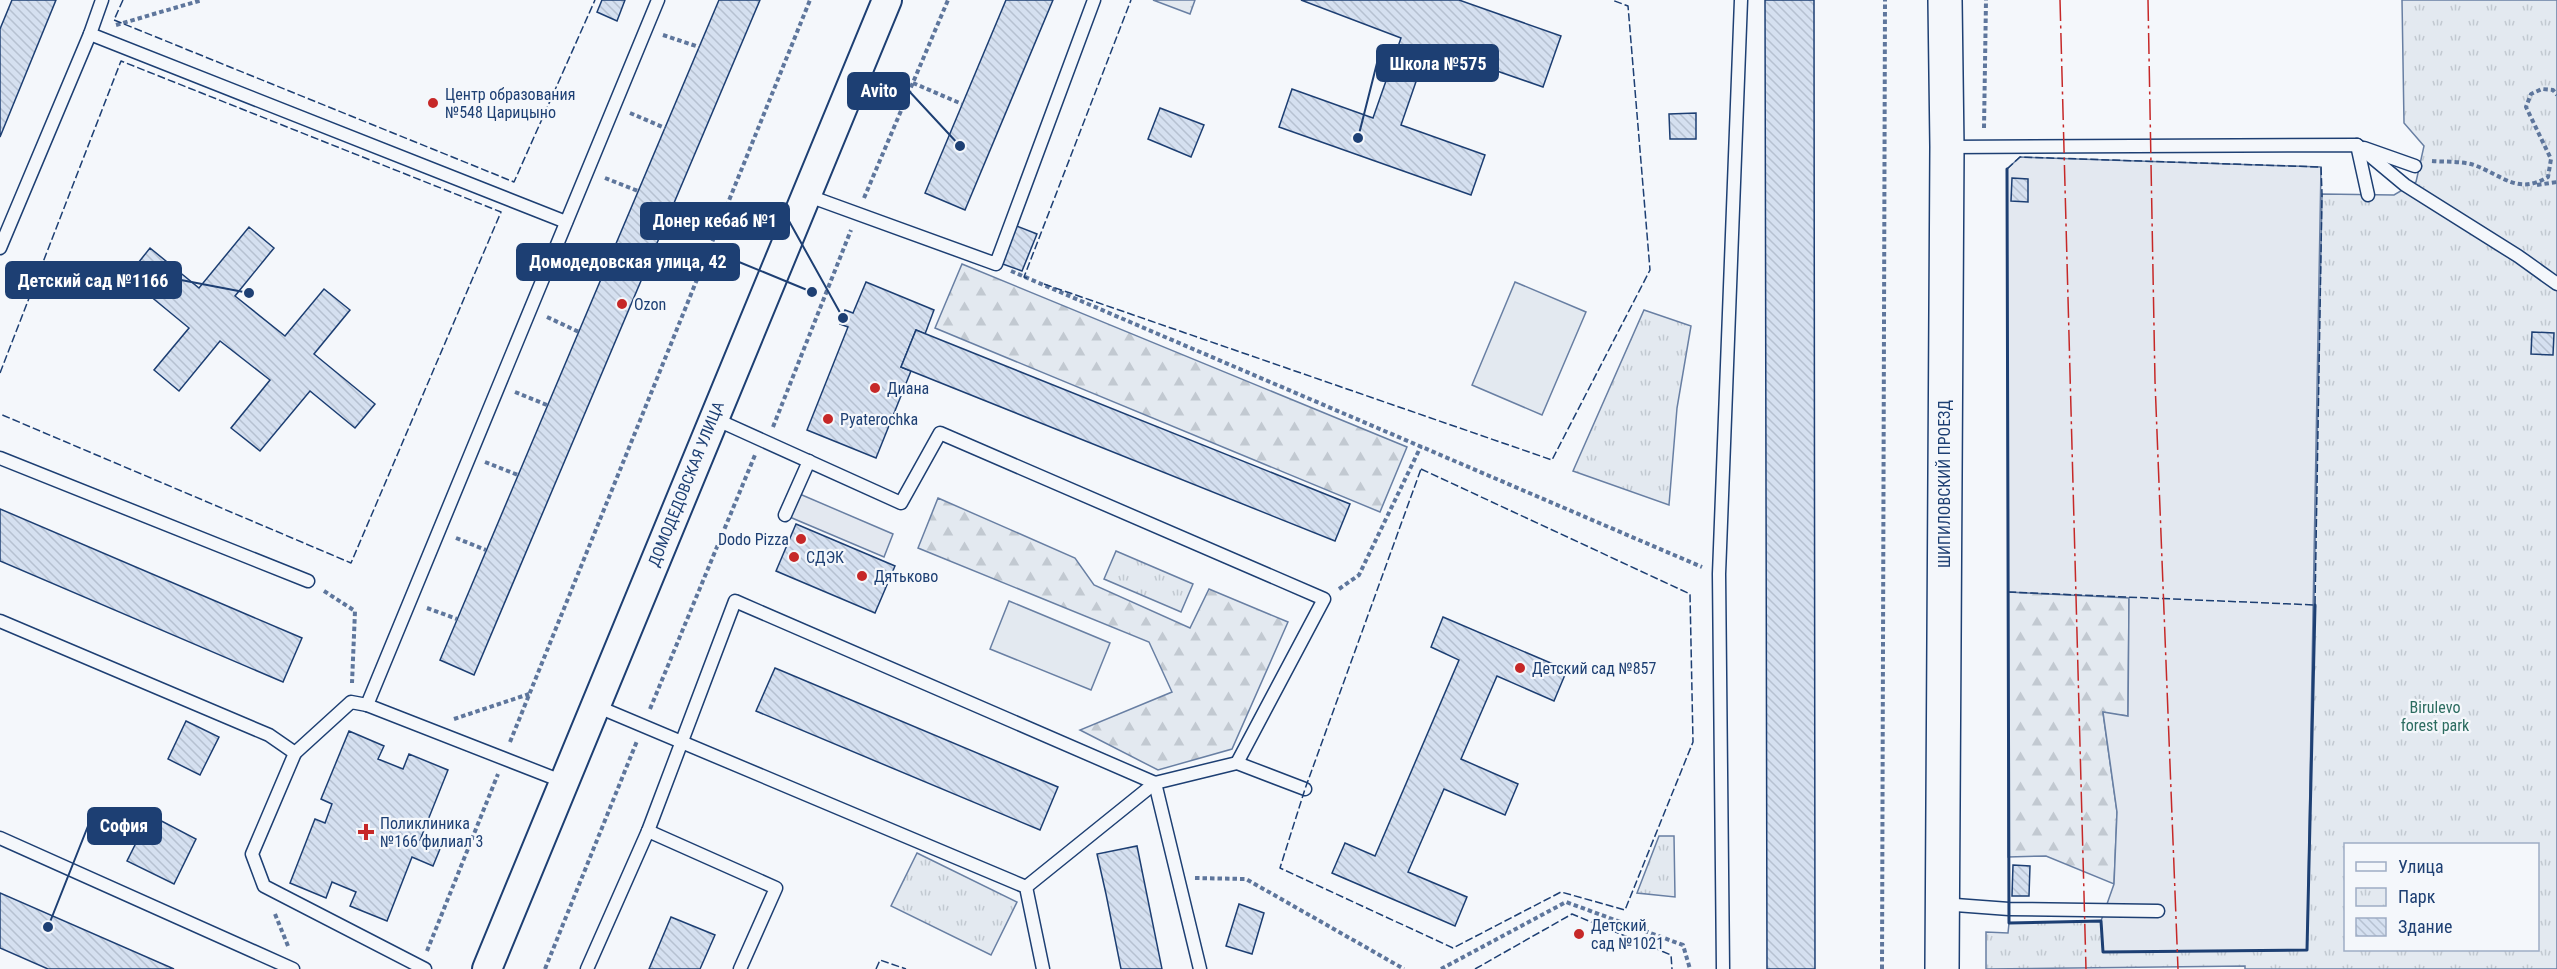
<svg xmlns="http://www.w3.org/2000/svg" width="2557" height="969" font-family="'Roboto Condensed',sans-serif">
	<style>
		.forest { fill: url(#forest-firs); stroke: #687fa3; stroke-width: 1.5 }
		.park { fill: url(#park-tufts); stroke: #687fa3; stroke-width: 1.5; fill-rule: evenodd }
		.garden { fill: #e3e9f0; stroke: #687fa3; stroke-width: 1.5 }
		.parking { fill: #e3e8f0; stroke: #687fa3; stroke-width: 1.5 }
		.building { fill: url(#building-back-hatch); stroke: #1d3f73; stroke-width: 1.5 }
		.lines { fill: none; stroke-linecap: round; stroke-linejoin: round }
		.service-casing { stroke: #1d3f73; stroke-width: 15 }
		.tertiary-casing { stroke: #1d3f73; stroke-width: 32 }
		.secondary-casing { stroke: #1d3f73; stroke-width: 36 }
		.path { stroke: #5e769c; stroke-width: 4; stroke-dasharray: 4.5 3; stroke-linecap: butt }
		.service { stroke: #f4f7fb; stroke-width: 12 }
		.tertiary { stroke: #f4f7fb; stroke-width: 28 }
		.secondary { stroke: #f4f7fb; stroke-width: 33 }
		.fence { stroke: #1d3f73; stroke-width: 1.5; stroke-dasharray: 8 3; stroke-linecap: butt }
		.wall { stroke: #1d3f73; stroke-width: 3 }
		.power { stroke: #c62828; stroke-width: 1.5; stroke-dasharray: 21 4.5 3 4.5; stroke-linecap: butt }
		.poi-dot { fill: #c62828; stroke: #f4f7fb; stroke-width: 2 }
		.labels { text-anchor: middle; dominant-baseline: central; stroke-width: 4.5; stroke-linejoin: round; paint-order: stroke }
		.poi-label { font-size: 16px; fill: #1d3f73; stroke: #f4f7fb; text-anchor: start }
		.street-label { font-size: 16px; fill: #1d3f73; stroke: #f4f7fb }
		.park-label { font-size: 16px; fill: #2c6c60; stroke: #f4f7fb }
		.leader { fill: none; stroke: #1d3f73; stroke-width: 2 }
		.callout-dot { fill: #1d3f73; stroke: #f4f7fb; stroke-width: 2 }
		.callout { fill: #1d3f73; stroke: #1d3f73; stroke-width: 2 }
		.callout-label { font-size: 18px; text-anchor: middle; font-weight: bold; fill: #fff }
	</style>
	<defs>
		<pattern id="forest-firs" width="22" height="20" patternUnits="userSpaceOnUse" patternTransform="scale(1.5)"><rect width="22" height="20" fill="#e3e9f0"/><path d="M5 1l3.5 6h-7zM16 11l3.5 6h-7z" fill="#c2c9d1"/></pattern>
		<pattern id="park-tufts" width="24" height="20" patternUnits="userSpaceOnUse" patternTransform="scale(1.5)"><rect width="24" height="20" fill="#e3e9f0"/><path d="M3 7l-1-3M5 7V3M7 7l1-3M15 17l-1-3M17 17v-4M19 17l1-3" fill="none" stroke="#c2c9d1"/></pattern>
		<pattern id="building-back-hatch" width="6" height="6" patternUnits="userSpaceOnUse" patternTransform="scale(1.5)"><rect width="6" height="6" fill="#d5e0f0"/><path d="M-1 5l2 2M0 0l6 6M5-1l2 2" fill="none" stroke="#b6c1d1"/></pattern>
	</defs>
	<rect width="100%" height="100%" fill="#f4f7fb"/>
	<g class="forest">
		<path d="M 962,264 L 1407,447 L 1380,512 L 935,328 Z"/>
		<path d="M 938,498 L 1075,558 L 1094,585 L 1190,628 L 1209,589 L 1288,622 L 1232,749 L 1158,770 L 1080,730 L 1172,692 L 1149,642 L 918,548 Z"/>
		<path d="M 2008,592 L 2129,597 L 2128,716 L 2103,713 L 2117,812 L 2114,884 L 2046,856 L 2008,857 Z"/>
	</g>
	<g class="park">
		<path d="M 1153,0 L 1195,0 L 1190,14 Z"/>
		<path d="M 2402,0 L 2557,0 L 2557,969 L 2245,969 L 2245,966 L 1986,969 L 1986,932 L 2008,933 L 2009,923 L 2101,921 L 2104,952 L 2307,950 L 2322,194 L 2394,195 L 2416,182 L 2424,146 L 2404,123 ZM 2346,844 L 2538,844 L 2538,950 L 2346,950 Z"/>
		<path d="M 1644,310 L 1691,326 L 1677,408 L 1669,505 L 1573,471 Z"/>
		<path d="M 1116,551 L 1193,584 L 1181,612 L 1104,579 Z"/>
		<path d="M 1659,836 L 1674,836 L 1675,897 L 1637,893 Z"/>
		<path d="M 917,853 L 1017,902 L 991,955 L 891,906 Z"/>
	</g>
	<g class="garden">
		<path d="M 1515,282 L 1586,312 L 1542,415 L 1472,385 Z"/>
		<path d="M 1009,601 L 1110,643 L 1091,690 L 990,649 Z"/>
	</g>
	<g class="parking">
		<path d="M 2020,157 L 2321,167 L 2307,950 L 2103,952 L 2101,921 L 2114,884 L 2117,812 L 2103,712 L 2128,716 L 2129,598 L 2008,592 L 2007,169 Z"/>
		<path d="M 795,492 L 893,534 L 884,557 L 785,515 Z"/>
	</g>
	<g class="building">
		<path d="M 12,0 L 56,0 L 0,137 L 0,29 Z"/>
		<path d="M 602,0 L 625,0 L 617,21 L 597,12 Z"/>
		<path d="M 719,0 L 760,0 L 474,675 L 440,660 Z"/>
		<path d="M 1006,0 L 1053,0 L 965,210 L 925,193 Z"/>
		<path d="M 1301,0 L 1459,0 L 1561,36 L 1543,87 L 1428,47 L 1401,125 L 1485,155 L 1471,195 L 1279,127 L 1292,89 L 1373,118 L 1401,38 Z"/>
		<path d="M 1765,0 L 1814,0 L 1815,969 L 1767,969 Z"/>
		<path d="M 1160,108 L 1204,125 L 1191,157 L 1148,139 Z"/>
		<path d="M 1696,113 L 1696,139 L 1670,139 L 1669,114 Z"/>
		<path d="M 2012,178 L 2028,179 L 2028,202 L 2011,201 Z"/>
		<path d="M 1014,225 L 1037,234 L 1022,271 L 1000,263 Z"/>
		<path d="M 249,227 L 274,248 L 235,296 L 285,336 L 324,289 L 350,310 L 314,354 L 375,404 L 355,428 L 310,391 L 260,451 L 231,428 L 270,380 L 220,341 L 179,391 L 154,370 L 189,328 L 127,277 L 150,248 L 199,288 Z"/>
		<path d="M 866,282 L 934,310 L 925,334 L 916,330 L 901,367 L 911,371 L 876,458 L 807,430 L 848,327 L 840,324 L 845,310 L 853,313 Z"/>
		<path d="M 916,330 L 1350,504 L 1335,541 L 901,367 Z"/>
		<path d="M 2532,332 L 2554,333 L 2553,355 L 2531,354 Z"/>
		<path d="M 0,509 L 302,638 L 283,682 L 0,561 Z"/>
		<path d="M 796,524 L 895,566 L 875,613 L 776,571 Z"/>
		<path d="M 1443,617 L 1567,670 L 1554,701 L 1497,676 L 1461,759 L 1518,784 L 1505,815 L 1444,789 L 1408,872 L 1467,897 L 1455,926 L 1332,873 L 1345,843 L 1375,856 L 1459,660 L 1431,647 Z"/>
		<path d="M 775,668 L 1058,787 L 1040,830 L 756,711 Z"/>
		<path d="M 186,721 L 219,737 L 200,775 L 168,759 Z"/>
		<path d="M 349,731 L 384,746 L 378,759 L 403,769 L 409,754 L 448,770 L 420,840 L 440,849 L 433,866 L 412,857 L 387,921 L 350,906 L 356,892 L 332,882 L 326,898 L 290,883 L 315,819 L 325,823 L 332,804 L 321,799 Z"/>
		<path d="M 150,815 L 196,839 L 174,884 L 127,861 Z"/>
		<path d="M 1137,846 L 1162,969 L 1121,969 L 1106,894 L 1097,854 Z"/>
		<path d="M 2013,865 L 2030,866 L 2029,896 L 2012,896 Z"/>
		<path d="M 0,893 L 174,969 L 48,969 L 0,948 Z"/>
		<path d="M 1239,904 L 1264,913 L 1252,954 L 1226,946 Z"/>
		<path d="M 671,917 L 715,935 L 700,969 L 649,969 Z"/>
	</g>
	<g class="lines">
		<g class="service-casing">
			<g id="service">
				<path d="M 90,34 L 566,222"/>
				<path d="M 2357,145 L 2368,195"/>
				<path d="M 1948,147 L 2357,145 L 2405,185 L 2518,256 L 2557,284"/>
				<path d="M 2364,148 L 2415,166"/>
				<path d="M 806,195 L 996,264 L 1094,0"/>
				<path d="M 0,248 L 90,34 L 102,0"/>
				<path d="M 713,418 L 901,503 L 940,433 L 1324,599 L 1237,763"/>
				<path d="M 0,458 L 308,581"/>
				<path d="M 785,515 L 809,461"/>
				<path d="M 0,621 L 269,735 L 295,753 L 252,854 L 264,886 L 425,969"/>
				<path d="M 367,705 L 658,0"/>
				<path d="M 596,706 L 1026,887 L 1043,969"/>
				<path d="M 295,753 L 351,702 L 367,705 L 564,782"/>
				<path d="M 648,831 L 776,888 L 740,969"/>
				<path d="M 0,838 L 293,969"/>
				<path d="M 1026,887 L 1155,783 L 1237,763 L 1305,789"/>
				<path d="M 1942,904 L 2009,909 L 2158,911"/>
				<path d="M 587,969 L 648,831 L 735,601 L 1155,783 L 1200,969"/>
				<path d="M 1723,969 L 1719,574 L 1741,0"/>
			</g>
		</g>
		<g class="tertiary-casing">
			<path id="tertiary" d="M 487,969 L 887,0"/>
		</g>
		<g class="secondary-casing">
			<path id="secondary" d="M 1942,969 L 1947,147 L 1945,0"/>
		</g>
		<g class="path">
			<path d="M 116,25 L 202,0"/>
			<path d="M 663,35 L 699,47"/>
			<path d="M 913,83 L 962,104"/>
			<path d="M 630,113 L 665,128"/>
			<path d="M 1984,128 L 1986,0"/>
			<path d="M 2432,161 C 2445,162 2462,161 2474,165 C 2504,176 2517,195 2548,177 L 2551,159 L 2526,107 L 2531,94 L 2542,89 L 2553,90 L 2557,95"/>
			<path d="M 605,178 L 638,191"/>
			<path d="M 2537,185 L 2557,182"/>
			<path d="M 864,198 L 948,0"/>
			<path d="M 574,251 L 607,264"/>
			<path d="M 1011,271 L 1702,567"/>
			<path d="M 547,317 L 579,332"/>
			<path d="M 515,392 L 547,405"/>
			<path d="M 773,427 L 851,230"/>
			<path d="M 485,462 L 518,475"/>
			<path d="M 456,538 L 486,550"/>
			<path d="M 1339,589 L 1359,575 L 1421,446"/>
			<path d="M 324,591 L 355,611 L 352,683"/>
			<path d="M 427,608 L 457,619"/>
			<path d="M 650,709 L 755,455"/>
			<path d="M 454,719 L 529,694"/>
			<path d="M 510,742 L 810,0"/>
			<path d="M 1195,878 L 1246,879 L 1404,969"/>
			<path d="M 275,914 L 288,946"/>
			<path d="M 427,951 L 498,774"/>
			<path d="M 545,969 L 637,741"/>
			<path d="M 1441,969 L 1566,902 L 1683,945 L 1690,969"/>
			<path d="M 1882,969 L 1885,0"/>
		</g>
		<use href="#service" class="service"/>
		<use href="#tertiary" class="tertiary"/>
		<use href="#secondary" class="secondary"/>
		<g class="fence">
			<path d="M 123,0 L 114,20 L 514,182 L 595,0"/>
			<path d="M 2007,169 L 2020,157 L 2321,167 L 2322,194 L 2315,605 L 2008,592"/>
			<path d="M 1027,278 L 1024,277 L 1131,0"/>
			<path d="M 1044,284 L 1552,460 L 1650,270 L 1628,6 L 1612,0"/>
			<path d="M 0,373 L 121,61 L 501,212 L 351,563 L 0,414"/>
			<path d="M 1421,469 L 1690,594 L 1693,742 L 1625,910 L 1561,892 L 1453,948 L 1280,868 L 1305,789 Z"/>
			<path d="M 876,969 L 880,960 L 906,969"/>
			<path d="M 1475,969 L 1572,914 L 1671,955 L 1672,969"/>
		</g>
		<path class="wall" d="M 2007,169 L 2009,923 L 2101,921 L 2103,952 L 2307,950 L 2315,605"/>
		<g class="power">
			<path d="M 2060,0 L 2086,969"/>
			<path d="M 2148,0 L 2155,381 L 2178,969"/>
		</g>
	</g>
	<g class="poi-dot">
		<circle cx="433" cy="103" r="6"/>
		<circle cx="622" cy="304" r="6"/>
		<circle cx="875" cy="388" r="6"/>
		<circle cx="828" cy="419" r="6"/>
		<circle cx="801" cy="539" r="6"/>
		<circle cx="794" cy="557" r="6"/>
		<circle cx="862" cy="576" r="6"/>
		<circle cx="1520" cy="668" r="6"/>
		<path d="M363 823h6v6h6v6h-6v6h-6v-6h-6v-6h6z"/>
		<circle cx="1579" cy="934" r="6"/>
	</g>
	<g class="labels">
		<g class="poi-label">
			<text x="445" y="94">Центр образования<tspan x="445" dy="18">№548 Царицыно</tspan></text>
			<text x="634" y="304">Ozon</text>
			<text x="887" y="388">Диана</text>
			<text x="840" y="419">Pyaterochka</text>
			<text x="789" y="539" text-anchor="end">Dodo Pizza</text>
			<text x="806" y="557">СДЭК</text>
			<text x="874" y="576">Дятьково</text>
			<text x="1532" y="668">Детский сад №857</text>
			<text x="380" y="823">Поликлиника<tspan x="380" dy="18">№166 филиал 3</tspan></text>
			<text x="1591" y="925">Детский<tspan x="1591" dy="18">сад №1021</tspan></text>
		</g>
		<g class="street-label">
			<text transform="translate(686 484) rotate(-68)">ДОМОДЕДОВСКАЯ УЛИЦА</text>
			<text transform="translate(1944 484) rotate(-90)">ШИПИЛОВСКИЙ ПРОЕЗД</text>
		</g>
		<g class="park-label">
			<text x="2435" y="707">Birulevo<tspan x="2435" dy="18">forest park</tspan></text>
		</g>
	</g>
	<path class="leader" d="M1358 138L1377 63M960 146L909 91M843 318L789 221M812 292L739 262M249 293L181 280M48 927L88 826"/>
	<g class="callout-dot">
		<circle cx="1358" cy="138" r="6"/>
		<circle cx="960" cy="146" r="6"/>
		<circle cx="843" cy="318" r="6"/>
		<circle cx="812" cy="292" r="6"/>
		<circle cx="249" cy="293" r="6"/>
		<circle cx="48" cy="927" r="6"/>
	</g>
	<g class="callout">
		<rect x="1377" y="45" width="121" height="36" rx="6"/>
		<rect x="848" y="73" width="61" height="36" rx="6"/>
		<rect x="641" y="203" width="148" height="36" rx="6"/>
		<rect x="517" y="244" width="222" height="36" rx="6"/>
		<rect x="6" y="262" width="175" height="36" rx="6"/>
		<rect x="88" y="808" width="73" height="36" rx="6"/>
	</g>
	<g class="callout-label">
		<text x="1438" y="70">Школа №575</text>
		<text x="879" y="97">Avito</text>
		<text x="715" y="227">Донер кебаб №1</text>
		<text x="628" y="268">Домодедовская улица, 42</text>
		<text x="93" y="287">Детский сад №1166</text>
		<text x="124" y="832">София</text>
	</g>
	<rect x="2344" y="843" width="195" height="108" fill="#f4f7fb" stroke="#9eadc5" stroke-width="1.5"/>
	<rect x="2356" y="862" width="30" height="9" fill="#f4f7fb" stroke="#9eadc5" stroke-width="1.5"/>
	<text x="2398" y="873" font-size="18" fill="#1d3f73">Улица</text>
	<rect x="2356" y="888" width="30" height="18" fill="url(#park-tufts)" stroke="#9eadc5" stroke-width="1.5"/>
	<text x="2398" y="903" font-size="18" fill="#1d3f73">Парк</text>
	<rect x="2356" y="918" width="30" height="18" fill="url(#building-back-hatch)" stroke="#9eadc5" stroke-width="1.5"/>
	<text x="2398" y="933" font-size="18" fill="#1d3f73">Здание</text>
</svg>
